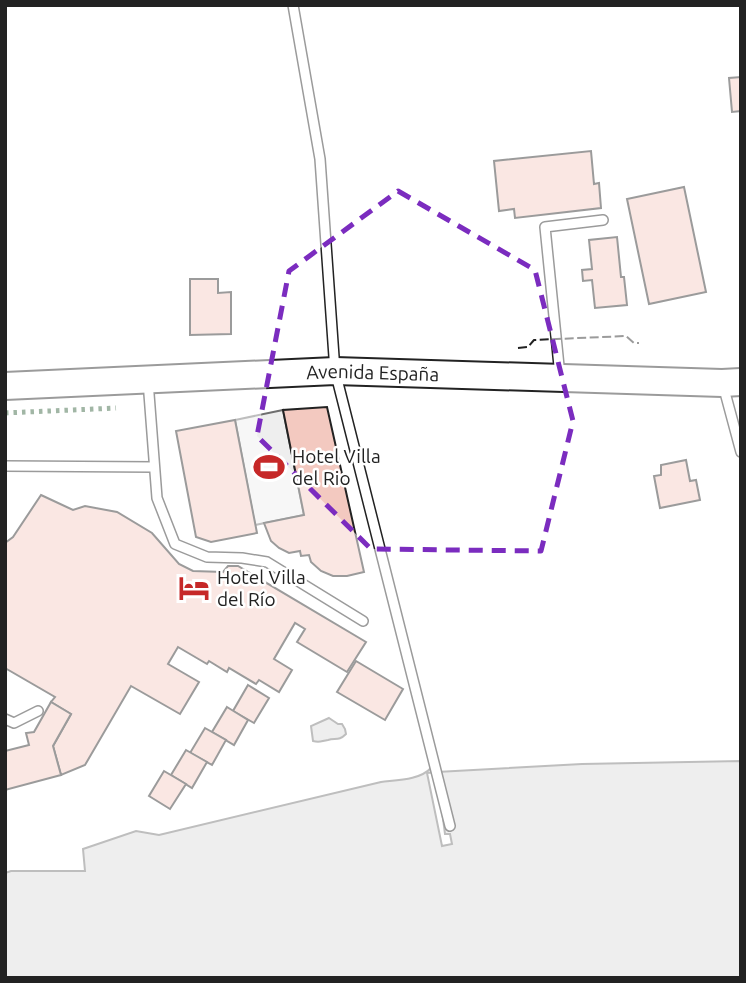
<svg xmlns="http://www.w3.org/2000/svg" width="746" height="983" font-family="Ubuntu,sans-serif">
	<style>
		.green { fill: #eee; stroke: #6f6f6f; stroke-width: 2 }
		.water { fill: #d9d9d9; stroke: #6f6f6f; stroke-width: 2 }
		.pier { fill: #fff; stroke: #6f6f6f; stroke-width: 2 }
		.building { fill: #f3c9c0; stroke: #222; stroke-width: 2 }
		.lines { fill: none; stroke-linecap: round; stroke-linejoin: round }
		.lane-casing { stroke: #222; stroke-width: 12 }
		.secondary-casing { stroke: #222; stroke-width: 30 }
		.lane { stroke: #fff; stroke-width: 9 }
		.secondary { stroke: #fff; stroke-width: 26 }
		.hedge { stroke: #2f5e38; stroke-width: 5; stroke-dasharray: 3.5 5; stroke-linecap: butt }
		.fence { stroke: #222; stroke-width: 2; stroke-dasharray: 9 3.5; stroke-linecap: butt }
		.marked { fill: none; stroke: #7b2cbf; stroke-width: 5; stroke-dasharray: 14 9; stroke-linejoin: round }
		.labels { text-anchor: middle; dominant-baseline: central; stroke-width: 5; stroke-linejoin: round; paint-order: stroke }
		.street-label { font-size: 19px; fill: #222; stroke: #fff }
		.poi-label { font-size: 19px; fill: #222; stroke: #fff; text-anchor: start }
	</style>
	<rect width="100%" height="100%" fill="#fff"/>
	<path class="green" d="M 283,410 L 304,515 L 255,525 L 235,420 Z"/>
	<g class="water">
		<path d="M 329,718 L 338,724 L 342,724 L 345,729 L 346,734 C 339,741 336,738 328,740 C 321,741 320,743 313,741 L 311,726 Z"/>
		<path d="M 741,761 L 741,978 L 5,978 L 5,873 L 11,871 L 85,871 L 83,849 L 136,831 L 159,835 L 381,782 C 397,780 420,780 431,768 L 437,772 L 582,764 Z"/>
	</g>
	<path class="pier" d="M 437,772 L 445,834 L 450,834 L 452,844 L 442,846 L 427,773 Z"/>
	<g class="building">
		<path d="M 741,77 L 741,111 L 732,112 L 729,78 Z"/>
		<path d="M 591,151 L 594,184 L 599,183 L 601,208 L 515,218 L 514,209 L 499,211 L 494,161 Z"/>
		<path d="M 684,187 L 706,292 L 649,304 L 627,199 Z"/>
		<path d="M 617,237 L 621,277 L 624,277 L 627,305 L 595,308 L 592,280 L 583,281 L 582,270 L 592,269 L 589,240 Z"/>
		<path d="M 190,279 L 218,279 L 218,293 L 231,292 L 231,334 L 190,335 Z"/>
		<path d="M 327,407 L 364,572 L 347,576 L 333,576 L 321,571 L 311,562 L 309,555 L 301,556 L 300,551 L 289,553 L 279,548 L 271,541 L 264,523 L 304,515 L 283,410 Z"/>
		<path d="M 235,420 L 257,533 L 211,542 L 196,537 L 176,431 Z"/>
		<path d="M 686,460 L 690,481 L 696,480 L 700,500 L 660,508 L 654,476 L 661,475 L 661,465 Z"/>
		<path d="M 41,495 L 73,510 L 85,506 L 117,512 L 152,533 L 179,564 L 193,571 L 223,572 L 228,566 L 238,566 L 366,642 L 347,672 L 297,642 L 305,629 L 295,623 L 274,659 L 292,670 L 279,692 L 259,680 L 256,684 L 229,668 L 227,672 L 209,661 L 207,664 L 178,647 L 168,664 L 199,682 L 180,714 L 131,686 L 85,765 L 61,775 L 53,746 L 71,714 L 51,702 L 55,697 L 5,668 L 5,543 L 13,537 Z"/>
		<path d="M 356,661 L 403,689 L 385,720 L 337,692 Z"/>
		<path d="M 248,685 L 269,698 L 254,723 L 233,711 Z"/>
		<path d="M 51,702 L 71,714 L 53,746 L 61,775 L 5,790 L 5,751 L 29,745 L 26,733 L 34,732 Z"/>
		<path d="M 227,707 L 248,720 L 234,745 L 212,732 Z"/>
		<path d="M 205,728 L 226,740 L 212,765 L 190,753 Z"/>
		<path d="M 186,750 L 207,762 L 192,788 L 171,775 Z"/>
		<path d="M 164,771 L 186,784 L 170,809 L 149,796 Z"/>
	</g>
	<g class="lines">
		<g class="lane-casing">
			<g id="lane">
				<path d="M 293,5 L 320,159 L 335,371 L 450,826"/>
				<path d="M 560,376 L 545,227 L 603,220"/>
				<path d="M 148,381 L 157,498 L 175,544 L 207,557 L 242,558 L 267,562 L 363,621"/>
				<path d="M 723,385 L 741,452"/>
				<path d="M 5,466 L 154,467"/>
				<path d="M 5,719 L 14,723 L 38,711"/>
			</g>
		</g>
		<g class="secondary-casing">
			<g id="secondary">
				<path id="s1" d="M 5,386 L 335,371 L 722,383 L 741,382"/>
			</g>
		</g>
		<use href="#lane" class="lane"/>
		<use href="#secondary" class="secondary"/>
		<path class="hedge" d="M 5,413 L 116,408"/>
		<path class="fence" d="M 518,348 L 528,347 L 534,340 L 626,336 L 634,343 L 639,343"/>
	</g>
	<path d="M0 0H746V983H0ZM 398,191 L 535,270 L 573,421 L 541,551 L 371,549 L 257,436 L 289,271 Z" fill="#fff" fill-opacity=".55" fill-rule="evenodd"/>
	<path class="marked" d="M 398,191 L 535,270 L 573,421 L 541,551 L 371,549 L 257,436 L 289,271 Z"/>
	<defs>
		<g id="stadium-bare" transform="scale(2.415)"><path d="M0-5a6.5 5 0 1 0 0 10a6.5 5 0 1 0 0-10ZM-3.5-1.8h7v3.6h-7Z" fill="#c62828" stroke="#fff" stroke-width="2.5" paint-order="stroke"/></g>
		<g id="hotel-bare" transform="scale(2.415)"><path d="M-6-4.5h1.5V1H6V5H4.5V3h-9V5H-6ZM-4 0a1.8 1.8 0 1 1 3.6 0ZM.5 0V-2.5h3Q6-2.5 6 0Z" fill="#c62828" stroke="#fff" stroke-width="2.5" paint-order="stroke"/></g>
	</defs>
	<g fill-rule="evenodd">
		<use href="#stadium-bare" x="269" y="467"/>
		<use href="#hotel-bare" x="194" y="588"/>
	</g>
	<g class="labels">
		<g class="street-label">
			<text stroke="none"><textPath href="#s1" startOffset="368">Avenida España</textPath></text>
		</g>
		<g class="poi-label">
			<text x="292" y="456">Hotel Villa<tspan x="292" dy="22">del Rio</tspan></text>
			<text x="217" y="577">Hotel Villa<tspan x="217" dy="22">del Río</tspan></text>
		</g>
	</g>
	<rect width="746" height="983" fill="none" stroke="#222222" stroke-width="14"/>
</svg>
